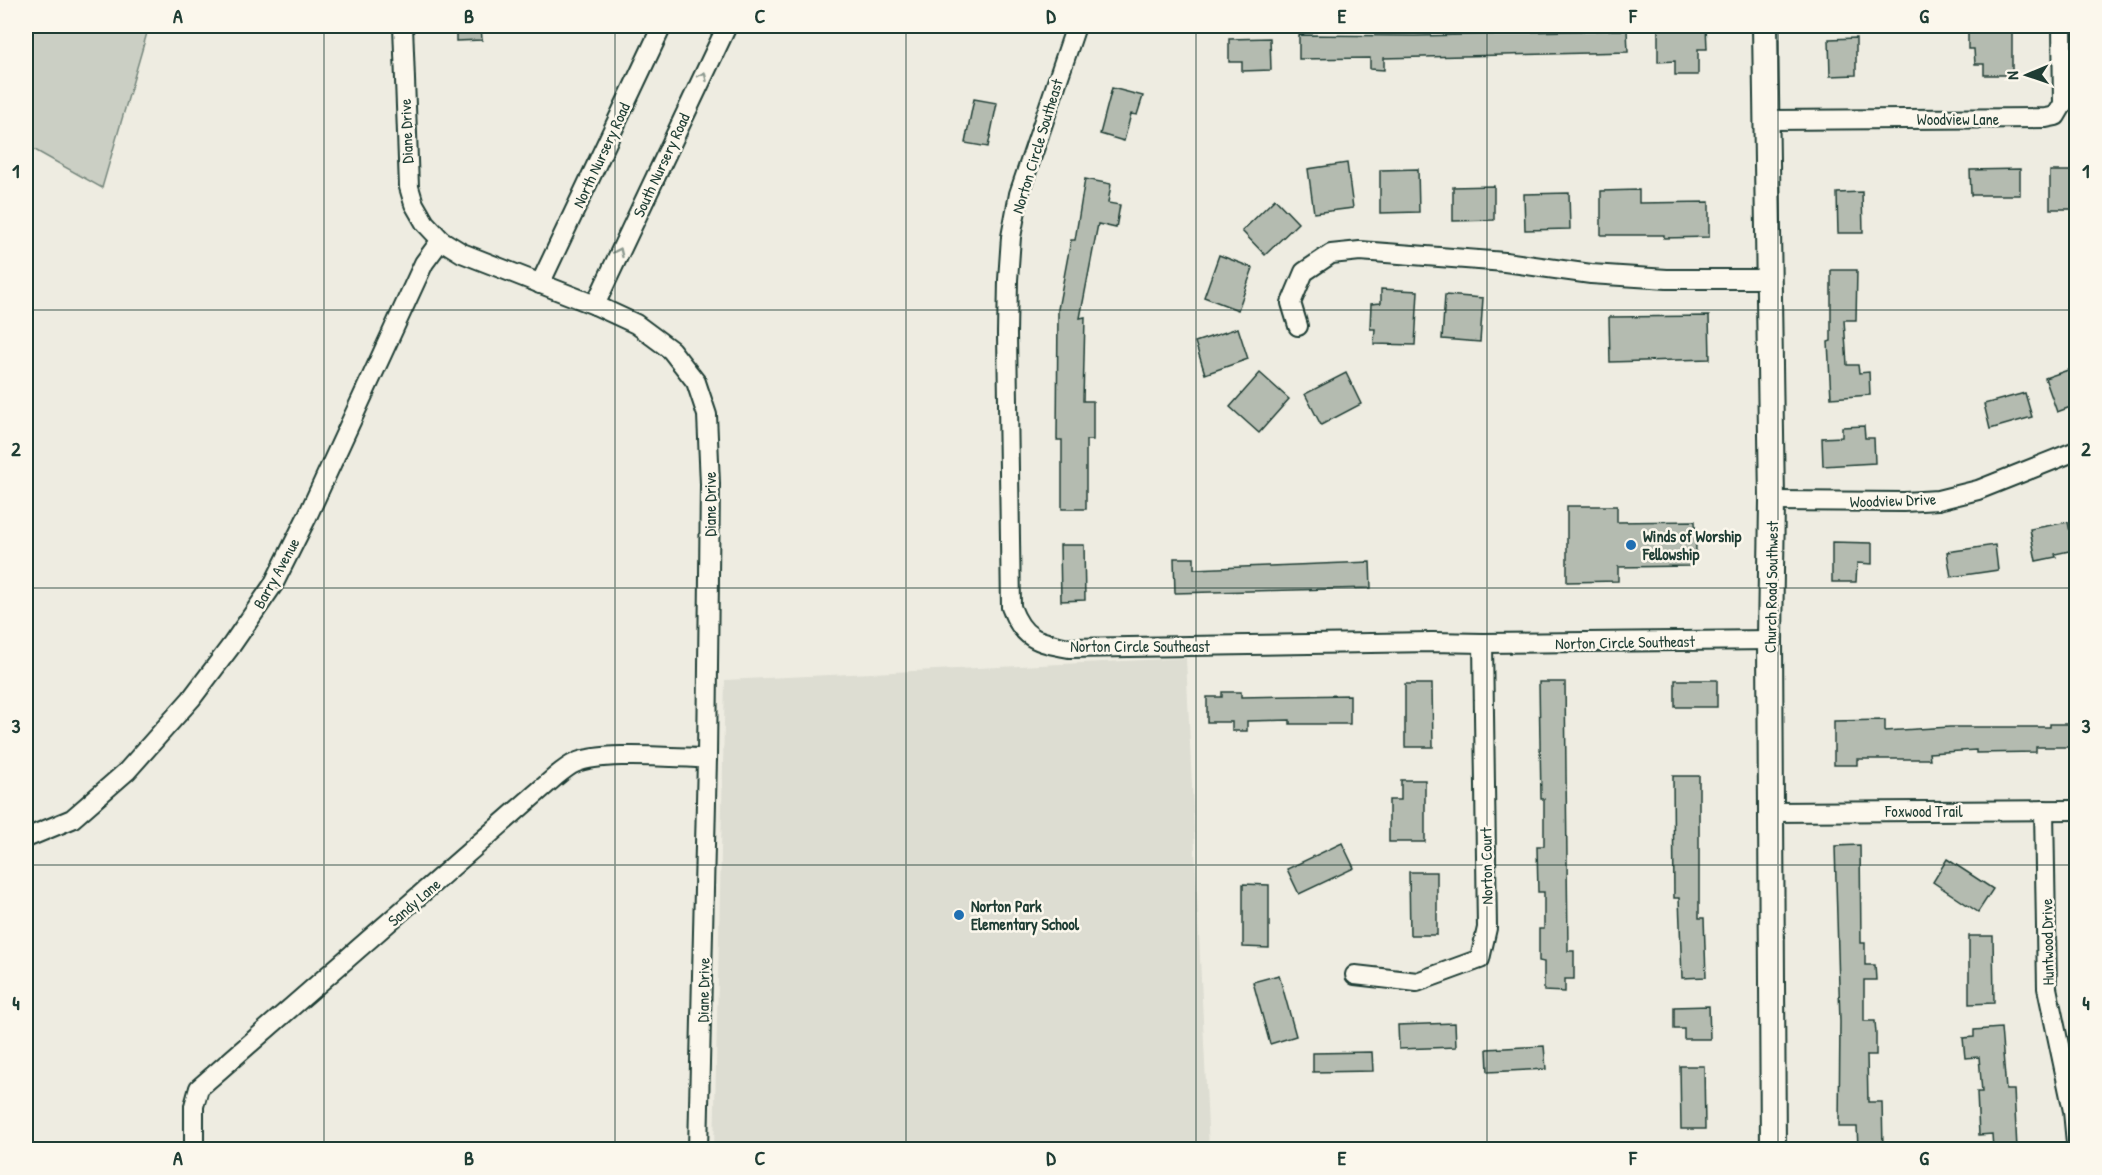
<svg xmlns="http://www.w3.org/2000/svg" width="2102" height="1175" font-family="'Patrick Hand',sans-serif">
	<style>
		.built { fill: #ddddd2 }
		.green { fill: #cbcfc4; stroke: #75867c; stroke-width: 1.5 }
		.building { fill: #b4bbb0; stroke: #1f3d34; stroke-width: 1.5 }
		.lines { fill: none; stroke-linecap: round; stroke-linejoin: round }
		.minor-casing { stroke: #1f3d34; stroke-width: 22 }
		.tertiary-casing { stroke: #1f3d34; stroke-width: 28 }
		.minor { stroke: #fbf7ec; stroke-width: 18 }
		.tertiary { stroke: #fbf7ec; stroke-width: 24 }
		.oneway { stroke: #8d9a90 }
		.grid { fill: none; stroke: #1f3d34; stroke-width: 1.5; stroke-opacity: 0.55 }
		.poi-dot { fill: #1f6fb2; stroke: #fbf7ec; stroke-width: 2 }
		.labels { text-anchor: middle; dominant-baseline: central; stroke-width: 5; stroke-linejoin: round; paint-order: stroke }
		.street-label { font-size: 16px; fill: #1f3d34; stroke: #fbf7ec }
		.poi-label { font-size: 16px; font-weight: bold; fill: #1f3d34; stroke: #fbf7ec; text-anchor: start }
		.neatline { fill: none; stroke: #1f3d34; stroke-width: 2 }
		.grid-label { font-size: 20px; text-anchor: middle; font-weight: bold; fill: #1f3d34 }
	</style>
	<rect width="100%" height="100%" fill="#eeece1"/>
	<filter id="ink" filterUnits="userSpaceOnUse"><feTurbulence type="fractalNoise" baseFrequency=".0167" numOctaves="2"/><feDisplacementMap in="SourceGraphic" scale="12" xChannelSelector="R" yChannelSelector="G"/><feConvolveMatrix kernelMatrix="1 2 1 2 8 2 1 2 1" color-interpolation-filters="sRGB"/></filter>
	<g filter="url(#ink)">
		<path class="built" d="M 1186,658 L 1209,1149 L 714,1149 L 725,680 Z"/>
		<path class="green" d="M 26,26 L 149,26 L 102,188 L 26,145 Z"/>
		<g class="building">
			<path d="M 456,26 L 481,26 L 482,40 L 456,41 Z"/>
			<path d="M 1706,26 L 1707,49 L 1698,49 L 1698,75 L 1675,75 L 1675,61 L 1658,62 L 1658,27 Z"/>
			<path d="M 1627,30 L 1628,52 L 1384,58 L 1384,70 L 1370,69 L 1370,58 L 1299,59 L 1299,35 L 1415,36 L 1515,34 L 1515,32 Z"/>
			<path d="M 1968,32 L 2012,32 L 2012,75 L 1984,75 L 1984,64 L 1975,64 L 1974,49 L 1968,49 Z"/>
			<path d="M 1270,38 L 1271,70 L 1242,71 L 1242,62 L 1229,62 L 1229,39 Z"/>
			<path d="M 1856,38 L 1856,75 L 1830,76 L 1829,39 Z"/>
			<path d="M 1112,88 L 1143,96 L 1137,115 L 1131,114 L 1124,141 L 1100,134 Z"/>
			<path d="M 974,99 L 997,103 L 988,147 L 965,143 Z"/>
			<path d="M 1347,163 L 1353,208 L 1314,213 L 1308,169 Z"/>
			<path d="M 1418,169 L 1419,212 L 1380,213 L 1380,170 Z"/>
			<path d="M 2020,169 L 2020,195 L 1971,195 L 1970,170 Z"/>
			<path d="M 2050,171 L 2076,171 L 2076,198 L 2072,198 L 2072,209 L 2050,209 Z"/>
			<path d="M 1085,179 L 1111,184 L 1108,203 L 1120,205 L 1116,228 L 1098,224 L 1080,318 L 1085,317 L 1083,401 L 1093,401 L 1093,440 L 1086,440 L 1086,509 L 1062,509 L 1062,440 L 1057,440 L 1058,309 L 1071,240 L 1075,240 Z"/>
			<path d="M 1494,186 L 1494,220 L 1453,221 L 1453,187 Z"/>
			<path d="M 1639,190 L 1639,203 L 1709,202 L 1709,237 L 1664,238 L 1664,235 L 1601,235 L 1601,191 Z"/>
			<path d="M 1862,192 L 1863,233 L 1838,233 L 1837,193 Z"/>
			<path d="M 1569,193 L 1570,229 L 1525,230 L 1524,194 Z"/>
			<path d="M 1275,199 L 1298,223 L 1265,255 L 1242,231 Z"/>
			<path d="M 1219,255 L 1253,268 L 1238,310 L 1204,297 Z"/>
			<path d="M 1831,270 L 1857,270 L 1856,320 L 1844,320 L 1847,365 L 1858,365 L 1859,373 L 1869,372 L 1870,395 L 1831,398 L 1828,342 L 1831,341 Z"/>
			<path d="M 1381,289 L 1418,291 L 1415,345 L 1374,344 L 1375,329 L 1370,329 L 1371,304 L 1381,303 Z"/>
			<path d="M 1445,295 L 1483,298 L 1480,342 L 1442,339 Z"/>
			<path d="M 1709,316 L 1710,359 L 1610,362 L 1609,317 Z"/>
			<path d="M 1238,328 L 1248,359 L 1205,374 L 1195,342 Z"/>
			<path d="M 2071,369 L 2076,385 L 2076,405 L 2057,412 L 2045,378 Z"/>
			<path d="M 1260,373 L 1289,399 L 1259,433 L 1230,407 Z"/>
			<path d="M 1346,373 L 1361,404 L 1321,425 L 1305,394 Z"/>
			<path d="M 2025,393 L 2032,417 L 1990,429 L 1984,404 Z"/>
			<path d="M 1864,426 L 1865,438 L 1874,438 L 1875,463 L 1823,466 L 1822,438 L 1842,437 L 1842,427 Z"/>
			<path d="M 1567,506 L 1617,506 L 1617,522 L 1695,521 L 1696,552 L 1690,552 L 1690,566 L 1618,567 L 1618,581 L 1567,582 Z"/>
			<path d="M 2068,522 L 2074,550 L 2055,554 L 2056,557 L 2036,561 L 2030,529 Z"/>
			<path d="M 1832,542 L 1872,543 L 1872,564 L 1857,563 L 1856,582 L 1832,582 Z"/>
			<path d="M 1060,545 L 1084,545 L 1085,600 L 1061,601 Z"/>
			<path d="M 1995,545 L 1998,570 L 1951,577 L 1947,552 Z"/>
			<path d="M 1174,558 L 1194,558 L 1194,569 L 1370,562 L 1371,588 L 1175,593 Z"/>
			<rect x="1675" y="680" width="42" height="27"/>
			<path d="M 1539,682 L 1565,682 L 1568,951 L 1574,951 L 1574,979 L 1565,979 L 1565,992 L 1544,991 L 1544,962 L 1539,961 L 1539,929 L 1544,929 L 1544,892 L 1538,892 L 1537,846 L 1544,846 L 1544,799 L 1541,799 Z"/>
			<path d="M 1405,684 L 1432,684 L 1433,747 L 1405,747 Z"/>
			<path d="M 1222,692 L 1241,692 L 1241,697 L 1350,695 L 1350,724 L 1290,724 L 1290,720 L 1247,721 L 1247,731 L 1232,731 L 1232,722 L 1207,722 L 1207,697 L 1222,697 Z"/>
			<path d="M 1885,720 L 1885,731 L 1950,727 L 2050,727 L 2050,724 L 2076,724 L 2076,747 L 2036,747 L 2036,752 L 1976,753 L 1976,750 L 1929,753 L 1930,759 L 1857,759 L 1857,765 L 1834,765 L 1834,721 Z"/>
			<path d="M 1673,776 L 1699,776 L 1699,918 L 1704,918 L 1706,977 L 1682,978 L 1679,898 L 1674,898 Z"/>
			<path d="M 1401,780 L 1425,780 L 1425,842 L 1389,842 L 1389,800 L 1401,800 Z"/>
			<path d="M 1342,843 L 1354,868 L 1299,894 L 1287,869 Z"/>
			<path d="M 1860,845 L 1861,943 L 1865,943 L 1865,965 L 1875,965 L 1876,980 L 1864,980 L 1864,1021 L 1875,1021 L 1876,1034 L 1876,1055 L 1867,1055 L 1868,1102 L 1882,1102 L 1883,1147 L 1858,1147 L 1857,1127 L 1839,1127 L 1840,1022 L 1835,846 Z"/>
			<path d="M 1947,859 L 1993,889 L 1978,912 L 1933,882 Z"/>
			<path d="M 1409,872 L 1437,872 L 1437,935 L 1410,935 Z"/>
			<path d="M 1243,884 L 1269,885 L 1269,948 L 1243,947 Z"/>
			<path d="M 1969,936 L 1993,936 L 1994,1003 L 1969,1004 Z"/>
			<path d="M 1279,975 L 1296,1036 L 1270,1044 L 1253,982 Z"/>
			<path d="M 1709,1006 L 1710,1039 L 1684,1039 L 1684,1029 L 1674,1029 L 1674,1007 Z"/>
			<path d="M 1455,1023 L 1456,1047 L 1399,1049 L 1398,1025 Z"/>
			<path d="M 2001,1028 L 2006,1090 L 2014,1090 L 2017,1149 L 1993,1149 L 1992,1134 L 1979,1135 L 1977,1092 L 1982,1092 L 1979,1057 L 1965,1058 L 1963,1038 L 1974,1037 L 1974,1030 Z"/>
			<path d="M 1544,1046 L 1546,1069 L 1488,1072 L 1487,1049 Z"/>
			<path d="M 1372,1052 L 1373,1071 L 1313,1072 L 1313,1053 Z"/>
			<path d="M 1680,1066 L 1704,1066 L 1705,1129 L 1681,1129 Z"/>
		</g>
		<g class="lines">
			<g class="minor-casing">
				<g id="minor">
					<path d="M 403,26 L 409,187 L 414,204 L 425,223 L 441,240 L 462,253 L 595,305 L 636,324 L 671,350 L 696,382 L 707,415 L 710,484 L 707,758 L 698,1150"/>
					<path d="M 1076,26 L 1019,194 L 1011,237 L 1008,280 L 1007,334 L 1011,607 C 1023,639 1037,642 1069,648 L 1432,642 L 1483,643 L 1770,640"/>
					<path d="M 1767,120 L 2046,118 L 2056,116 L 2063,104 L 2062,26"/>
					<path d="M 540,284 L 662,26"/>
					<path d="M 595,305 L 727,26"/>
					<path d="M 1298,326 L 1291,303 L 1304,272 L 1331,254 L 1360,251 L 1505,262 L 1591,274 L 1667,279 L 1769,279"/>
					<path d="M 1772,501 L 1904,502 L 1938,500 L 1978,490 L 2076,451"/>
					<path d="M 2044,810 L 2047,988 L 2073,1111 L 2076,1143"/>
					<path d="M 1771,812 L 2076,810"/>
					<path d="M 26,838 L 72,819 L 127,771 L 191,699 L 231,646 L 273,585 L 307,517 L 424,263 L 441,240"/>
					<path d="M 1355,975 L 1417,982 L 1480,959 L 1487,928 L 1483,643"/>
					<path d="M 194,1150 L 194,1106 L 199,1088 L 555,777 C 561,772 568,766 575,763 C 602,751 675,758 707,758"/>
				</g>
			</g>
			<g class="tertiary-casing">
				<path id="tertiary" d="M 1765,26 L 1772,501 L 1770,640 L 1773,1150"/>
			</g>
			<use href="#minor" class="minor"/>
			<use href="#tertiary" class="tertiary"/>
		</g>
		<defs><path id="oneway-chevron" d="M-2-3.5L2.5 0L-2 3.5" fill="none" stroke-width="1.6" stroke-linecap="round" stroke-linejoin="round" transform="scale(1.5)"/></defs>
		<g class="oneway">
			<use href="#oneway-chevron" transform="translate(703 76) rotate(-65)"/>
			<use href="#oneway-chevron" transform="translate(619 252) rotate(-65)"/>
		</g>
	</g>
	<path class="grid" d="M 324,26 L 324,1150M 615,26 L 615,1150M 906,26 L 906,1150M 1196,26 L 1196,1150M 1487,26 L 1487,1150M 1778,26 L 1778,1150M 26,310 L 2076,310M 26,588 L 2076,588M 26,865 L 2076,865"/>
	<g class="poi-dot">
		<circle cx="1631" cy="545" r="6"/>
		<circle cx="959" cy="915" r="6"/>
	</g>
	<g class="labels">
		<g class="street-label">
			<text x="1958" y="119">Woodview Lane</text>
			<text transform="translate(406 131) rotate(-92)">Diane Drive</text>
			<text transform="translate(1037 146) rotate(-73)">Norton Circle Southeast</text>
			<text transform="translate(601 155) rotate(-65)">North Nursery Road</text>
			<text transform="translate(661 165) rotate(-65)">South Nursery Road</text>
			<text transform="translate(1893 500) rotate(-2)">Woodview Drive</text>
			<text transform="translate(710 504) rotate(-90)">Diane Drive</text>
			<text transform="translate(276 573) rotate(-61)">Barry Avenue</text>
			<text transform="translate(1771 587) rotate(-89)">Church Road Southwest</text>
			<text transform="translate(1625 642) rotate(-1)">Norton Circle Southeast</text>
			<text x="1140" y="646">Norton Circle Southeast</text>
			<text x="1924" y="811">Foxwood Trail</text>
			<text transform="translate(1486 866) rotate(-91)">Norton Court</text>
			<text transform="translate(414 902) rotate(-41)">Sandy Lane</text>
			<text transform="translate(2047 942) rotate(-91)">Huntwood Drive</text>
			<text transform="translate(703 990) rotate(-89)">Diane Drive</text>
		</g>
		<g class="poi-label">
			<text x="1643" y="536">Winds of Worship<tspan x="1643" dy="18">Fellowship</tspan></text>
			<text x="971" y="906">Norton Park<tspan x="971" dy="18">Elementary School</tspan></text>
		</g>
	</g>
	<rect width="2102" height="1175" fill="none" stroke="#fbf7ec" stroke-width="66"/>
	<g transform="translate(2027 75) rotate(268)" stroke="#fbf7ec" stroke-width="4.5" paint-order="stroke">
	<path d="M0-4.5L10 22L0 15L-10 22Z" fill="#1f3d34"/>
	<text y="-9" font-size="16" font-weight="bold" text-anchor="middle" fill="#1f3d34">N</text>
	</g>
	<rect x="33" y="33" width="2036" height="1109" class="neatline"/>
	<g class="grid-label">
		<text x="178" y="23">A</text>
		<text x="469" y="23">B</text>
		<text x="760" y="23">C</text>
		<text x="1051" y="23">D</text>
		<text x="1342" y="23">E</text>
		<text x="1633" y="23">F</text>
		<text x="1924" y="23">G</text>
		<text x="16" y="178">1</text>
		<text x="2086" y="178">1</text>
		<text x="16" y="456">2</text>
		<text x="2086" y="456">2</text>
		<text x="16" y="733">3</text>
		<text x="2086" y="733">3</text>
		<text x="16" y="1010">4</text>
		<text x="2086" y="1010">4</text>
		<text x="178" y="1165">A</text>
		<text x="469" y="1165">B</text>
		<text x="760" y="1165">C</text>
		<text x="1051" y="1165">D</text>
		<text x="1342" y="1165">E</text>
		<text x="1633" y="1165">F</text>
		<text x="1924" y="1165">G</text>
	</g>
</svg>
